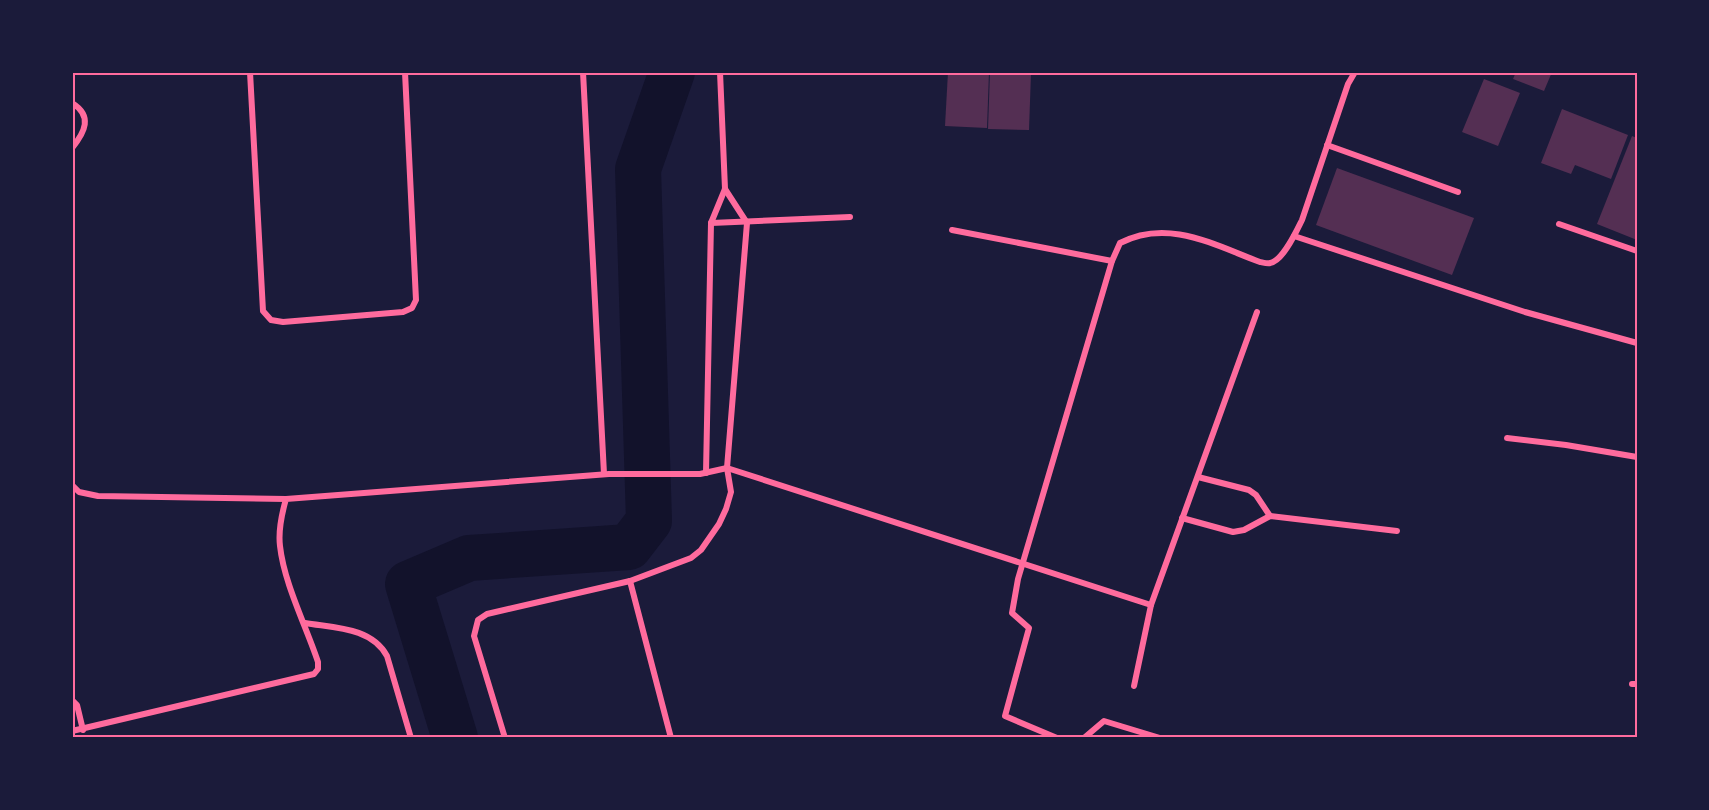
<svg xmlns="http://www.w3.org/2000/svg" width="1709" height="810" font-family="Signika,sans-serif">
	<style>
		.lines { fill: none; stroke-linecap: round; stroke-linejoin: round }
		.river { stroke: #12122b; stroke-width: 46 }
		.building { fill: #542f53 }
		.minor { stroke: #ff6b9d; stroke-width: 6 }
		.neatline { fill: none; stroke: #ff6b9d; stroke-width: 2 }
	</style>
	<rect width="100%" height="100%" fill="#1b1b3a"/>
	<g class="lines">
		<path class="river" d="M 455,738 L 408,584 L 469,558 L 629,547 L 649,521 L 638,169 L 672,72"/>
	</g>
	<g class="building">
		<path d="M 948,72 L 989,72 L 987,128 L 945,126 Z"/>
		<path d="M 990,72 L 1031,73 L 1029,130 L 988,129 Z"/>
		<path d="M 1516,72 L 1552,72 L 1544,91 L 1513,79 Z"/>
		<path d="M 1484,79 L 1520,93 L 1498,146 L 1462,132 Z"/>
		<path d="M 1562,109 L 1628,135 L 1611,179 L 1575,165 L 1571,174 L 1541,163 Z"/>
		<path d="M 1632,136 L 1637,138 L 1637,240 L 1597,224 Z"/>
		<path d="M 1337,168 L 1474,218 L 1452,275 L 1316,225 Z"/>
	</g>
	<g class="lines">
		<g class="minor">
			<path d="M 250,72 L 263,311 L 271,320 L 283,322 L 403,312 L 412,308 L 416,300 L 405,72"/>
			<path d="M 583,72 L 604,474"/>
			<path d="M 72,103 C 93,116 85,132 72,148"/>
			<path d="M 1327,145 L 1458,192"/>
			<path d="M 711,223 L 850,217"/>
			<path d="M 1559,224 L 1637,251"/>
			<path d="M 952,230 L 1112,261"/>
			<path d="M 1294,236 L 1525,312 L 1637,343"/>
			<path d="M 1507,438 L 1566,445 L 1637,457"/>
			<path d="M 706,473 L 711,223 L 725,189 L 720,72"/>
			<path d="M 1198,477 L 1249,490 L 1256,495 L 1270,516"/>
			<path d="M 72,485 L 79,492 L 98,496 L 286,499"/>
			<path d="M 1182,518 L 1233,532 L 1244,530 L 1270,516 L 1397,531"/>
			<path d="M 630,581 L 671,738"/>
			<path d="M 305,623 C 334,628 371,627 387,656 L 411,738"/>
			<path d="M 1632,684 L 1637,684"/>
			<path d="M 1134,686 L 1151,605 L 1257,312"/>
			<path d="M 72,700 L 77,705 L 83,730"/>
			<path d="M 72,731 L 314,674 L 318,669 L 318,662 C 306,626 284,583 280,546 C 278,530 282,513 286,499 L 609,474 L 700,474 L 727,468 L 1151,605"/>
			<path d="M 505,738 L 474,636 L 478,620 L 487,614 L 630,581 L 691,558 L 701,550 L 719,524 L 726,509 L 731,492 L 727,468 L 747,223 L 725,189"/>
			<path d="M 1057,738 L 1005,716 L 1029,628 L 1012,613 L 1018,579 L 1112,261 L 1120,243 C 1168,218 1214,245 1260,262 C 1261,262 1268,264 1270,263 C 1283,261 1296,232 1302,220 L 1348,84 L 1355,72"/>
			<path d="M 1084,738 L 1104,721 L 1160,738"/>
		</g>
	</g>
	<rect width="1709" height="810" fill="none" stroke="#1b1b3a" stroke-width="147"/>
	<rect x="74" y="74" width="1562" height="662" class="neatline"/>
</svg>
